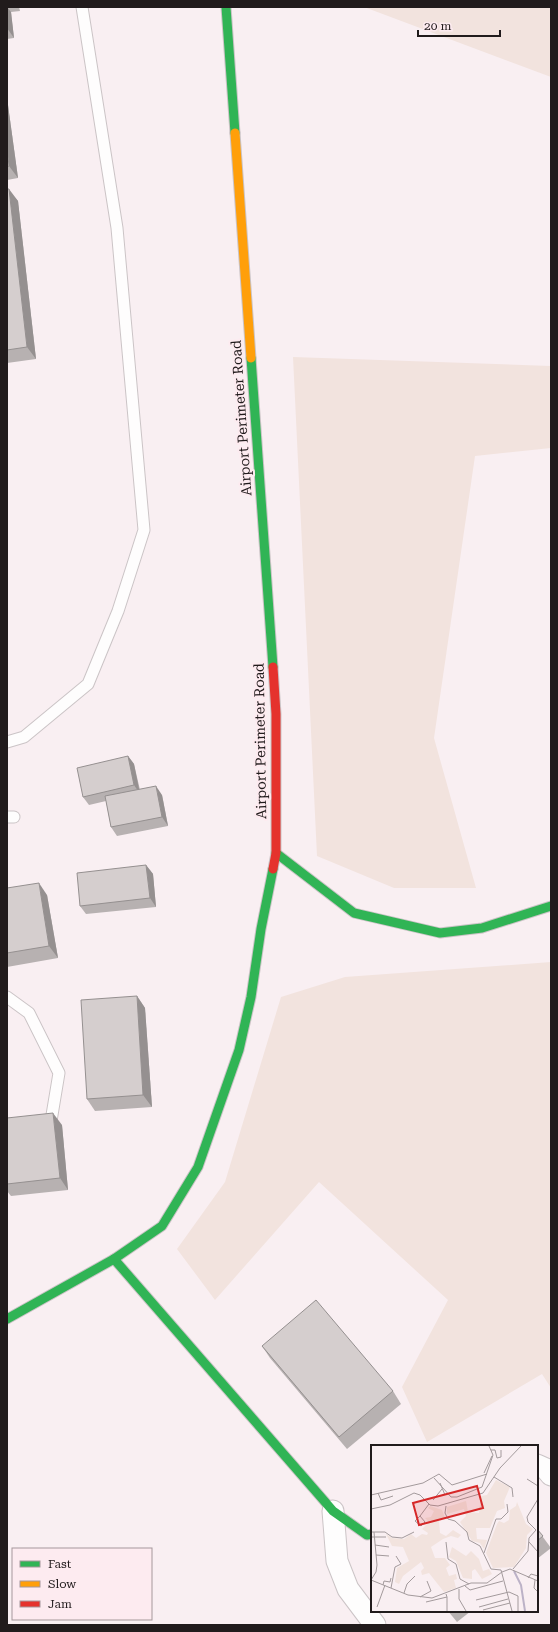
<svg xmlns="http://www.w3.org/2000/svg" width="558" height="1632" font-family="'Roboto Serif',serif">
	<style>
		.green { fill: #f2e3de }
		.lines { fill: none; stroke-linecap: round; stroke-linejoin: round }
		.lane-casing { stroke: #cbc4c6; stroke-width: 13 }
		.street-casing { stroke: #cbc4c6; stroke-width: 23 }
		.fast-casing { stroke: #cbc4c6; stroke-width: 11 }
		.slow-casing { stroke: #cbc4c6; stroke-width: 11 }
		.jam-casing { stroke: #cbc4c6; stroke-width: 11 }
		.lane { stroke: #fefdfd; stroke-width: 11 }
		.street { stroke: #fefdfd; stroke-width: 21 }
		.fast { stroke: #30b455; stroke-width: 9 }
		.slow { stroke: #ff9f0a; stroke-width: 9 }
		.jam { stroke: #e5322d; stroke-width: 9 }
		.wall { fill: #b7b1b1 }
		.shaded-wall { fill: #959090 }
		.building { fill: #d5cece; stroke: #959090 }
		.labels { text-anchor: middle; dominant-baseline: central; stroke-width: 4; stroke-linejoin: round; paint-order: stroke }
		.street-label { font-size: 14px; fill: #211b1c; stroke: #fdebf0 }
		.inset-river { fill: none; stroke: #bcb2c7; stroke-width: 2 }
		.inset-road { fill: none; stroke: #a39a9c; stroke-width: 1 }
		.view { fill: #d62828; fill-opacity: 0.15; stroke: #d62828; stroke-width: 2 }
		.inset-edge { fill: none; stroke: #211b1c; stroke-width: 2 }
	</style>
	<rect width="100%" height="100%" fill="#f9eff2"/>
	<g class="green">
		<path d="M 364,7 L 551,7 L 551,77 Z"/>
		<path d="M 293,357 L 551,366 L 551,448 L 475,456 L 434,738 L 476,888 L 394,888 L 317,856 Z"/>
		<path d="M 551,962 L 551,1388 L 542,1374 L 427,1442 L 402,1387 L 448,1300 L 319,1182 L 215,1300 L 177,1249 L 225,1182 L 281,997 L 345,977 Z"/>
	</g>
	<g class="lines">
		<g class="lane-casing">
			<g id="lane">
				<path d="M 7,742 L 24,737 L 88,684 L 118,611 L 144,530 L 117,228 L 82,7"/>
				<path d="M 7,817 L 14,817"/>
				<path d="M 7,997 L 29,1013 L 59,1073 L 51,1121"/>
			</g>
		</g>
		<g class="street-casing">
			<g id="street">
				<path d="M 537,1465 L 546,1469 L 551,1475"/>
				<path d="M 333,1511 L 337,1561 L 348,1589 L 375,1625"/>
			</g>
		</g>
		<g class="fast-casing">
			<g id="fast">
				<path d="M 226,7 L 235,133"/>
				<path d="M 251,358 L 273,667"/>
				<path d="M 276,853 L 354,913 L 440,933 L 482,928 L 551,906"/>
				<path d="M 114,1259 L 333,1511 L 367,1535 L 372,1534"/>
				<path d="M 7,1319 L 114,1259 L 162,1226 L 198,1167 L 239,1050 L 251,997 L 261,929 L 273,869"/>
			</g>
		</g>
		<g class="slow-casing">
			<path id="slow" d="M 235,133 L 251,358"/>
		</g>
		<g class="jam-casing">
			<path id="jam" d="M 273,667 L 276,714 L 276,853 L 273,869"/>
		</g>
		<use href="#lane" class="lane"/>
		<use href="#street" class="street"/>
		<use href="#fast" class="fast"/>
		<use href="#slow" class="slow"/>
		<use href="#jam" class="jam"/>
	</g>
	<g class="wall">
		<path d="M 7,7 L 19,7 L 20,11 L 11,12 L 14,38 L 7,39 Z"/>
		<path d="M 7,98 L 18,178 L 7,180 Z"/>
		<path d="M 7,189 L 18,201 L 36,359 L 7,363 Z"/>
		<path d="M 128,756 L 134,764 L 140,790 L 162,795 L 168,826 L 117,836 L 111,827 L 106,801 L 89,805 L 83,797 Z"/>
		<path d="M 146,865 L 153,874 L 156,907 L 86,914 L 80,906 Z"/>
		<path d="M 7,888 L 47,895 L 58,958 L 7,967 Z"/>
		<path d="M 137,996 L 145,1008 L 152,1107 L 95,1111 L 87,1099 Z"/>
		<path d="M 7,1118 L 62,1125 L 68,1190 L 11,1196 L 7,1191 Z"/>
		<path d="M 262,1346 L 393,1391 L 401,1404 L 347,1449 L 270,1358 Z"/>
		<path d="M 537,1529 L 551,1548 L 537,1559 Z"/>
		<path d="M 448,1611 L 471,1611 L 457,1622 Z"/>
	</g>
	<g class="shaded-wall">
		<path d="M 7,7 L 11,12 L 14,38 L 7,28 Z"/>
		<path d="M 7,98 L 18,178 L 9,166 L 7,148 Z"/>
		<path d="M 9,189 L 18,201 L 36,359 L 27,347 Z"/>
		<path d="M 128,756 L 134,764 L 140,794 L 134,785 Z"/>
		<path d="M 156,786 L 162,795 L 168,826 L 162,817 Z"/>
		<path d="M 146,865 L 153,874 L 156,907 L 150,898 Z"/>
		<path d="M 39,883 L 47,895 L 58,958 L 49,946 Z"/>
		<path d="M 137,996 L 145,1008 L 152,1107 L 143,1095 Z"/>
		<path d="M 53,1113 L 62,1125 L 68,1190 L 60,1178 Z"/>
	</g>
	<g class="building">
		<path d="M 7,148 L 9,166 L 7,167 Z"/>
		<path d="M 7,189 L 9,189 L 27,347 L 7,350 Z"/>
		<path d="M 128,756 L 134,785 L 83,797 L 77,768 Z"/>
		<path d="M 156,786 L 162,817 L 111,827 L 105,796 Z"/>
		<path d="M 146,865 L 150,898 L 80,906 L 77,873 Z"/>
		<path d="M 39,883 L 49,946 L 7,953 L 7,888 Z"/>
		<path d="M 137,996 L 143,1095 L 87,1099 L 81,1000 Z"/>
		<path d="M 53,1113 L 60,1178 L 7,1184 L 7,1118 Z"/>
		<path d="M 316,1300 L 393,1391 L 339,1437 L 262,1346 Z"/>
		<path d="M 537,1529 L 543,1536 L 537,1541 Z"/>
	</g>
	<g class="labels">
		<g class="street-label">
			<text transform="translate(241 418) rotate(-94)">Airport Perimeter Road</text>
			<text transform="translate(260 741) rotate(-91)">Airport Perimeter Road</text>
		</g>
	</g>
	<g transform="translate(371 1445)">
		<rect width="167" height="167" fill="#f9eff2"/>
		<path d="M 125,35 L 139,42 L 133,56 L 134,63 L 126,66 L 119,83 L 105,83 L 106,94 L 116,95 L 113,104 L 109,98 L 101,96 L 89,77 L 95,71 L 93,64 L 76,69 L 76,62 L 95,56 L 97,67 L 108,68 L 110,51 L 116,50 ZM 146,57 L 155,79 L 162,84 L 156,90 L 155,103 L 143,122 L 122,123 L 115,108 L 126,79 L 128,76 L 133,78 L 138,75 L 139,65 L 145,61 ZM 59,61 L 71,65 L 74,73 L 68,75 L 69,88 L 75,91 L 82,85 L 90,90 L 87,93 L 80,91 L 72,94 L 60,102 L 64,113 L 74,113 L 79,120 L 75,123 L 78,131 L 85,129 L 86,134 L 83,135 L 85,143 L 73,147 L 58,128 L 51,130 L 50,126 L 53,123 L 50,117 L 32,131 L 28,139 L 24,137 L 26,123 L 38,116 L 32,102 L 21,101 L 15,89 L 21,93 L 33,94 L 40,89 L 45,93 L 51,89 L 56,90 L 57,88 L 51,84 L 58,77 L 54,73 L 60,72 L 63,66 L 57,63 ZM 81,102 L 95,111 L 100,106 L 108,114 L 112,126 L 118,124 L 121,129 L 111,134 L 104,124 L 101,126 L 101,134 L 92,133 L 85,116 L 78,112 Z" fill="#f2e3de"/>
		<path class="inset-river" d="M 143,126 L 150,140 L 154,166"/>
		<path class="inset-road" d="M 120,5 L 124,5 L 126,13 L 130,12 L 130,5M 113,28 L 121,11M 123,32 L 141,43 L 142,52M 63,33 L 80,52 L 86,52 L 111,42 L 122,10 L 118,1M 156,34 L 167,41M 69,38 L 74,50M 7,48 L 10,55 L 22,51M 0,50 L 52,38 L 68,29 L 81,40 L 116,29M 62,55 L 71,44M 75,61 L 74,68 L 77,74 L 84,76 L 96,87 L 98,95 L 109,101 L 120,124 L 130,125 L 141,166M 0,64 L 19,60 L 43,48 L 49,50 L 59,60 L 67,61 L 112,48 L 129,23 L 150,1M 50,70 L 44,76 L 50,81 L 54,77 L 49,71 L 58,59M 0,87 L 3,87 L 6,120 L 5,127 L 0,135M 3,87 L 14,87 L 21,92 L 31,93 L 43,87M 1,92 L 15,92M 75,97 L 77,114 L 85,119 L 89,134 L 98,139M 158,97 L 167,107M 4,100 L 18,102M 113,108 L 125,74 L 130,74 L 137,67 L 136,59M 5,110 L 18,111M 142,124 L 157,106 L 158,93 L 165,85 L 157,77 L 156,72 L 167,54M 157,133 L 160,129 L 167,131M 0,135 L 37,150 L 61,153 L 100,138 L 116,138 L 131,127 L 139,124 L 167,136M 164,135 L 163,143 L 166,146M 12,140 L 13,136 L 19,137 L 20,133M 94,141 L 99,145 L 132,136M 20,143 L 24,122 L 30,119 L 25,111M 88,144 L 88,154 L 95,166M 33,148 L 36,139 L 44,131M 49,152 L 60,146 L 56,136M 105,155 L 138,147 L 147,151 L 147,166M 55,157 L 76,152 L 75,149M 6,162 L 14,140M 108,162 L 137,154M 112,165 L 139,158M 76,166 L 76,152"/>
		<path class="view" d="M 106,41 L 112,63 L 48,80 L 42,58 Z"/>
		<rect width="167" height="167" class="inset-edge"/>
	</g>
	<rect width="558" height="1632" fill="none" stroke="#211b1c" stroke-width="16"/>
	<rect x="12" y="1548" width="140" height="72" fill="#fdebf0" stroke="#a5989b"/>
	<rect x="20" y="1561" width="20" height="6" fill="#30b455" stroke="#a5989b"/>
	<text x="48" y="1568" font-size="12" fill="#211b1c">Fast</text>
	<rect x="20" y="1581" width="20" height="6" fill="#ff9f0a" stroke="#a5989b"/>
	<text x="48" y="1588" font-size="12" fill="#211b1c">Slow</text>
	<rect x="20" y="1601" width="20" height="6" fill="#e5322d" stroke="#a5989b"/>
	<text x="48" y="1608" font-size="12" fill="#211b1c">Jam</text>
	<path d="M418 30v6h82v-6" fill="none" stroke="#211b1c" stroke-width="2"/>
	<text x="424" y="30" font-size="12" fill="#211b1c" stroke="#fdebf0" stroke-width="3" paint-order="stroke">20 m</text>
</svg>
